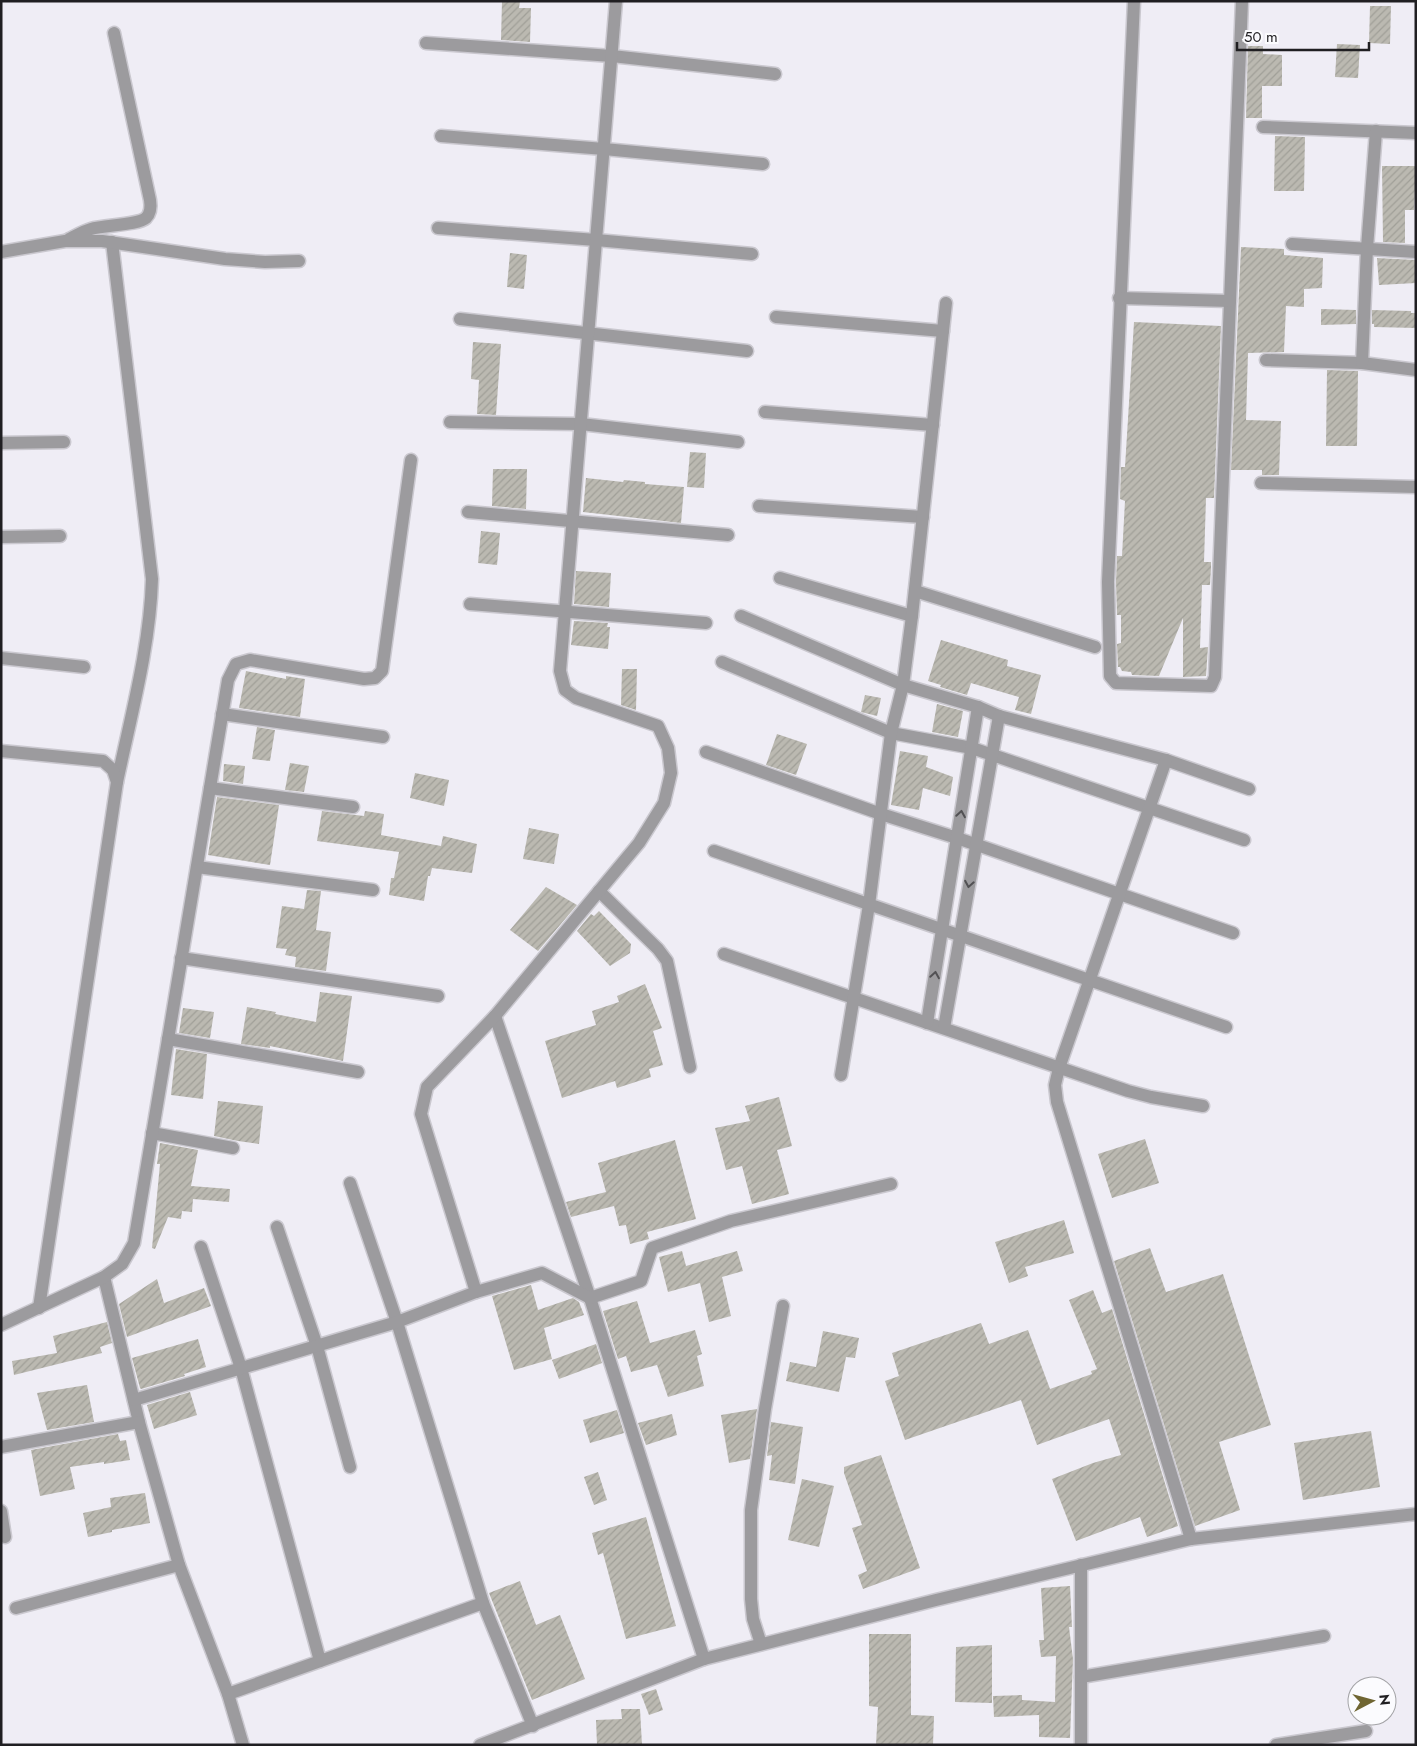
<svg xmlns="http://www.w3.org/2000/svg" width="1417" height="1746" font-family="Jost,sans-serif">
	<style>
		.building { fill: url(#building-hatch) }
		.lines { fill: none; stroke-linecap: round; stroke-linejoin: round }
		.minor-casing { stroke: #cac8cf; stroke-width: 15 }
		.minor { stroke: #9c9b9e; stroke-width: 12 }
		.oneway { stroke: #525154 }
	</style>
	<defs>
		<pattern id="building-hatch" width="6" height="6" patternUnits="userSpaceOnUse" patternTransform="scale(1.25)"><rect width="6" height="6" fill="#bbb9b1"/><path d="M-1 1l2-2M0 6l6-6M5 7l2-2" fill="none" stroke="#a09f98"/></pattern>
	</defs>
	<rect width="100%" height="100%" fill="#efedf5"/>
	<g class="building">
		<path d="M 502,1 L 520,1 L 519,8 L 531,8 L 530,42 L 501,40 Z"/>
		<path d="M 1370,6 L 1391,6 L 1390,44 L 1369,43 Z"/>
		<path d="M 1337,44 L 1360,45 L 1358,78 L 1335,77 Z"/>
		<path d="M 1248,46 L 1263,46 L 1263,54 L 1282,55 L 1282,86 L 1262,86 L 1262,118 L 1246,118 Z"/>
		<path d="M 1275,136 L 1305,137 L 1304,191 L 1274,191 Z"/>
		<path d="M 1382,166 L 1416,166 L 1414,210 L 1405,210 L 1405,243 L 1383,242 Z"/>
		<path d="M 1241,247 L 1284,249 L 1284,255 L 1323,258 L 1322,288 L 1304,289 L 1304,307 L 1286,306 L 1284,352 L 1248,353 L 1246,420 L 1281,421 L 1279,475 L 1262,475 L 1262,470 L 1231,470 Z"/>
		<path d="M 510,253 L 527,255 L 524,289 L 507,287 Z"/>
		<path d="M 1377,258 L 1416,260 L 1416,283 L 1379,285 Z"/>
		<path d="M 1321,309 L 1356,310 L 1356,324 L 1321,325 Z"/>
		<path d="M 1372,310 L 1411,311 L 1411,313 L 1416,313 L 1416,328 L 1374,327 L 1374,324 L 1372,324 Z"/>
		<path d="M 1134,322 L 1221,326 L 1214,498 L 1206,498 L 1204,562 L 1211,562 L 1211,568 L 1210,585 L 1202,585 L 1200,648 L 1208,647 L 1206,676 L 1183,677 L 1183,618 L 1159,676 L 1132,675 L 1131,672 L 1122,671 L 1120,667 L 1118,667 L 1117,644 L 1121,643 L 1121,615 L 1117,615 L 1116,582 L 1117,556 L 1122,556 L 1125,501 L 1120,499 L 1121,467 L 1125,467 Z"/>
		<path d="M 473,342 L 501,344 L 496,415 L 477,414 L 479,380 L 471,379 Z"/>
		<path d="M 1327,370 L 1358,371 L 1357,446 L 1326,446 Z"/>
		<path d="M 690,452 L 706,453 L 704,488 L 687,487 Z"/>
		<path d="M 493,469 L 527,469 L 526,509 L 492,506 Z"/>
		<path d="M 586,478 L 623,482 L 624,480 L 645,482 L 645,484 L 684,487 L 681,523 L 583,512 Z"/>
		<path d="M 481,531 L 500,533 L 497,565 L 478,563 Z"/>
		<path d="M 576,571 L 611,573 L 609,607 L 574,604 Z"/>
		<path d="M 574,621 L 608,623 L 607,627 L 610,627 L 608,649 L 571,645 Z"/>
		<path d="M 941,640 L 1008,660 L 1007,666 L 1041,675 L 1031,714 L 1015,710 L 1019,697 L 971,683 L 967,695 L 940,687 L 941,685 L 928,681 Z"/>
		<path d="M 622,669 L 637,669 L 636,710 L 621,705 Z"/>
		<path d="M 246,671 L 286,679 L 286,676 L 305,679 L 300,717 L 239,708 Z"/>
		<path d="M 865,695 L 881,698 L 877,716 L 861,712 Z"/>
		<path d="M 937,704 L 963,711 L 958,737 L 932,732 Z"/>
		<path d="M 257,727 L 275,730 L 270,761 L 252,759 Z"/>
		<path d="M 777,734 L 807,744 L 796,775 L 766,765 Z"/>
		<path d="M 900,751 L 928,756 L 926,767 L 953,777 L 950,796 L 923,788 L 919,810 L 891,805 Z"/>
		<path d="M 290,763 L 309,766 L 304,792 L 285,790 Z"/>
		<path d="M 224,764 L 245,766 L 243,784 L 223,781 Z"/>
		<path d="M 415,773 L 449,780 L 444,806 L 410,798 Z"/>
		<path d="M 217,797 L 279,805 L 270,865 L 208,855 Z"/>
		<path d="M 322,811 L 364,816 L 365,811 L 384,814 L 381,835 L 441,846 L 443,836 L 477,844 L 472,873 L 432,868 L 430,876 L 428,876 L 424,901 L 389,895 L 391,878 L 394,878 L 399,852 L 317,841 Z"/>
		<path d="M 529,828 L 559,834 L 554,864 L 523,859 Z"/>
		<path d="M 546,887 L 577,905 L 538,951 L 510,930 Z"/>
		<path d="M 307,890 L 321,891 L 316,930 L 331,932 L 326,971 L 295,967 L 296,957 L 285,955 L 287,949 L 276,948 L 282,906 L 304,909 Z"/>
		<path d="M 599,911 L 631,944 L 630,953 L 610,966 L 577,931 L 591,914 L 594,916 Z"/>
		<path d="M 645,984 L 662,1028 L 653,1031 L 663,1065 L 649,1069 L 651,1077 L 617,1088 L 615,1081 L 562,1098 L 545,1041 L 596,1025 L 592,1011 L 619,1002 L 617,996 Z"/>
		<path d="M 320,992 L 352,996 L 343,1061 L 270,1046 L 270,1048 L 241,1044 L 247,1007 L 276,1012 L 275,1014 L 316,1022 Z"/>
		<path d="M 183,1008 L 214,1012 L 210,1038 L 179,1033 Z"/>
		<path d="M 176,1049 L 207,1054 L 203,1099 L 171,1095 Z"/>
		<path d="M 779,1097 L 792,1146 L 777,1150 L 789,1194 L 752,1204 L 742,1166 L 726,1170 L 715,1128 L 750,1121 L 745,1106 Z"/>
		<path d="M 218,1101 L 263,1106 L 259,1144 L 238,1141 L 214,1136 Z"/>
		<path d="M 1145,1139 L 1159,1183 L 1112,1198 L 1098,1154 Z"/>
		<path d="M 675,1140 L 696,1219 L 647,1232 L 649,1239 L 630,1244 L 626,1225 L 619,1226 L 614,1206 L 571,1217 L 566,1202 L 606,1192 L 598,1163 Z"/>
		<path d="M 160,1143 L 198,1150 L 191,1186 L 230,1189 L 229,1202 L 193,1199 L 192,1212 L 182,1211 L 181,1219 L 168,1217 L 155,1249 L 152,1248 L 160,1164 L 157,1164 Z"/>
		<path d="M 1064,1220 L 1074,1253 L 1025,1267 L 1028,1276 L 1009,1283 L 995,1242 Z"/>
		<path d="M 1150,1248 L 1166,1292 L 1223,1274 L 1271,1425 L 1219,1442 L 1240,1510 L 1195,1526 L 1114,1261 Z"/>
		<path d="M 682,1251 L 686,1266 L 737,1251 L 743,1271 L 722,1277 L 731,1316 L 709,1322 L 700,1283 L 668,1292 L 659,1257 Z"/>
		<path d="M 157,1279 L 164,1303 L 204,1288 L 211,1306 L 127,1337 L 119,1304 Z"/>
		<path d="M 531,1285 L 538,1310 L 573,1298 L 579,1302 L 584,1315 L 544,1328 L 552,1359 L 514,1370 L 492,1296 Z"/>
		<path d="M 1093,1290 L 1102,1313 L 1112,1309 L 1178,1526 L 1147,1537 L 1140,1517 L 1076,1541 L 1052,1479 L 1093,1463 L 1121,1455 L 1109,1419 L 1037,1445 L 1021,1400 L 905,1440 L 885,1381 L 899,1376 L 892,1353 L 981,1323 L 989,1344 L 1028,1330 L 1050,1389 L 1092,1374 L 1091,1371 L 1097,1369 L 1069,1300 Z"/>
		<path d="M 637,1301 L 650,1343 L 695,1330 L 702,1354 L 697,1356 L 704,1386 L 668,1397 L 657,1365 L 631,1372 L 626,1356 L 618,1359 L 603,1311 Z"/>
		<path d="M 107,1322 L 112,1343 L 100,1347 L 102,1353 L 14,1375 L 12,1361 L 57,1353 L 53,1336 Z"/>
		<path d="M 823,1331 L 859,1338 L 855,1358 L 846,1357 L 839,1392 L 786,1381 L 790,1362 L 816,1367 Z"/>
		<path d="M 198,1339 L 206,1367 L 184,1374 L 185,1376 L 141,1389 L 140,1388 L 132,1358 Z"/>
		<path d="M 596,1344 L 602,1363 L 559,1379 L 552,1360 Z"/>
		<path d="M 87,1385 L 94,1422 L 47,1430 L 37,1393 Z"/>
		<path d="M 190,1392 L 197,1415 L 154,1429 L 147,1405 Z"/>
		<path d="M 757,1409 L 750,1459 L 729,1463 L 721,1415 Z"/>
		<path d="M 617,1410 L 624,1433 L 590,1443 L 583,1420 Z"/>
		<path d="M 672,1414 L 677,1435 L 646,1445 L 638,1423 Z"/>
		<path d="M 771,1422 L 803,1427 L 795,1484 L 769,1480 L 772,1455 L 767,1456 Z"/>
		<path d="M 1371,1431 L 1380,1487 L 1303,1500 L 1294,1443 Z"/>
		<path d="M 118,1434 L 120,1441 L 126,1440 L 130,1460 L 104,1464 L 104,1462 L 70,1467 L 75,1489 L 40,1496 L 31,1450 Z"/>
		<path d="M 881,1455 L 920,1568 L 863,1589 L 858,1575 L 867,1571 L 852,1528 L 862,1525 L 844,1473 L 844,1467 Z"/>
		<path d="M 598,1472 L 607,1500 L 594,1505 L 584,1477 Z"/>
		<path d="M 802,1479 L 834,1486 L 819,1547 L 788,1540 Z"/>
		<path d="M 145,1493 L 150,1523 L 112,1530 L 112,1532 L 88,1537 L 83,1513 L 111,1507 L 110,1498 Z"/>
		<path d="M 646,1517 L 676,1626 L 626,1639 L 603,1553 L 598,1555 L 592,1533 Z"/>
		<path d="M 520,1581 L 536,1625 L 560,1615 L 585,1679 L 532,1700 L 489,1593 Z"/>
		<path d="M 1070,1586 L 1072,1627 L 1069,1627 L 1073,1659 L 1070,1738 L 1039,1737 L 1039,1715 L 994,1717 L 993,1696 L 1022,1695 L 1022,1700 L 1055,1702 L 1056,1656 L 1041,1657 L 1039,1640 L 1044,1640 L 1041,1588 Z"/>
		<path d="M 869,1634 L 911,1634 L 911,1715 L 934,1716 L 933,1745 L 876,1745 L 878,1707 L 869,1706 Z"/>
		<path d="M 992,1645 L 992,1703 L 955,1702 L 956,1647 Z"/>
		<path d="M 656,1689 L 663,1710 L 649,1715 L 641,1694 Z"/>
		<path d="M 621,1709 L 640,1709 L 642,1745 L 597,1745 L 596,1720 L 622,1719 Z"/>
	</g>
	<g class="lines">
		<g class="minor-casing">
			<g id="minor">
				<path d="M 1134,1 L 1108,582 L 1110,676 L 1116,683 L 1211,686 L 1215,677 L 1242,1"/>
				<path d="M 426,43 L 612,56 L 775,74"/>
				<path d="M 1263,127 L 1416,133"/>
				<path d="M 441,136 L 604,149 L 763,164"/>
				<path d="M 438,228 L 596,240 L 752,254"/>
				<path d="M 69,239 C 77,235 84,231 91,229 C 104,225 138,225 146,218 C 151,213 151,206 150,200 L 114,33"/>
				<path d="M 112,242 L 152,579 C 150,647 131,715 117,782"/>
				<path d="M 1292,244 L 1416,252"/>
				<path d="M 1,252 L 65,241 L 102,241 L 225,259 L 265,262 L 299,261"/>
				<path d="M 1119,298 L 1230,301"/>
				<path d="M 776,317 L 943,331"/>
				<path d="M 460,319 L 747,351"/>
				<path d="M 1266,360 L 1362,363 L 1416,370"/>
				<path d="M 1362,363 L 1367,248 L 1376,131"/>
				<path d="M 765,412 L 933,425"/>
				<path d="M 450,422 L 581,424 L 738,442"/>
				<path d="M 1,443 L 64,442"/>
				<path d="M 1261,483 L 1416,487"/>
				<path d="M 759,506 L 923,517"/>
				<path d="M 468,512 L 728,535"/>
				<path d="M 1,537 L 60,536"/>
				<path d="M 780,578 L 912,616"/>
				<path d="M 915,591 L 1095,647"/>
				<path d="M 470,604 L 706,623"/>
				<path d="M 741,616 L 903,685 L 978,707 L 999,716 L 1166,760 L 1249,789"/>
				<path d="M 1,658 L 84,667"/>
				<path d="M 722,662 L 891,733 L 972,748 L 1244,840"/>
				<path d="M 222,714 L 383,737"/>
				<path d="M 1,751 L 103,761 L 113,770 L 117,782 L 39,1308"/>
				<path d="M 706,752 L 881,814 L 957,838 L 1233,933"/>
				<path d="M 1166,760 L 1059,1068 L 1055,1085 L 1057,1102 L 1191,1539"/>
				<path d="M 210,788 L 353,807"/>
				<path d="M 714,851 L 1226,1027"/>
				<path d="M 197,867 L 373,890"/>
				<path d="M 599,891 L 658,949 L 667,961 L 690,1067"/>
				<path d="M 724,954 L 1128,1091 L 1151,1097 L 1203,1106"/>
				<path d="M 181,958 L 438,996"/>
				<path d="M 495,1016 L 590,1298 L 704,1659"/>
				<path d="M 927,1023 L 978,707"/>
				<path d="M 944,1028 L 999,716"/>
				<path d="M 168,1039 L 358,1072"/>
				<path d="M 841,1075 L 869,905 L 891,733 L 903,685 L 912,616 L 946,303"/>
				<path d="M 152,1133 L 233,1148"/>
				<path d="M 350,1183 L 397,1322 L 483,1603 L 533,1726"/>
				<path d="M 277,1227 L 317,1346 L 350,1467"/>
				<path d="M 201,1247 L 241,1368 L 320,1661"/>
				<path d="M 104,1277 L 139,1422 L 179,1565 L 228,1694 L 243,1745"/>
				<path d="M 476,1292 L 421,1114 L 427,1087 L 495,1016 L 639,843 L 664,803 L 671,773 L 668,748 L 658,726 L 576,698 L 565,690 L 560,671 L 616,1"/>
				<path d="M 1,1325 L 104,1277 L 122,1264 L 134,1243 L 228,680 L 236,664 L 250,660 L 364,679 L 375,678 L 382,671 L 411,460"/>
				<path d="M 134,1400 L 397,1322 L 476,1292 L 542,1273 L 590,1298 L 641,1281 L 652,1248 L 731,1221 L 891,1184"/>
				<path d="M 1,1447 L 139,1422"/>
				<path d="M 1,1511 L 5,1537"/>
				<path d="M 1081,1565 L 1081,1745"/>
				<path d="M 16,1608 L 179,1565"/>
				<path d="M 761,1644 L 753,1619 L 751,1599 L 751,1510 L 765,1409 L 783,1306"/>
				<path d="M 1081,1677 L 1324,1636"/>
				<path d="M 228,1694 L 483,1603"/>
				<path d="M 480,1745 L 704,1659 L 936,1600 L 1191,1539 L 1416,1514"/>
				<path d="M 1276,1745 L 1366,1731"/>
			</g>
		</g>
		<use href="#minor" class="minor"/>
	</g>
	<defs><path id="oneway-chevron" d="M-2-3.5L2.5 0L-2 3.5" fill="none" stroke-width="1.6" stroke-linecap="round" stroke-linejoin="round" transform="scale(1.25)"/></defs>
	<g class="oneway">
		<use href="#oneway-chevron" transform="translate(961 814) rotate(-81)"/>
		<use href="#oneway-chevron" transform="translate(969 884) rotate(100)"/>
		<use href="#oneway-chevron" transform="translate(935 975) rotate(-81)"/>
	</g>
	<rect width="1417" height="1746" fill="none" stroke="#201f22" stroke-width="5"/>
	<g transform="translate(1372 1701) rotate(84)"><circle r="24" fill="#fbfbfe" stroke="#a3a3a6"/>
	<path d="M0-4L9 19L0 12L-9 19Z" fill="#6f6532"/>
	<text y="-8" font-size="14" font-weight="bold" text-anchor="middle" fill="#201f22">N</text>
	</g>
	<path d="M1237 42v8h132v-8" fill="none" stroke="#201f22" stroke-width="2.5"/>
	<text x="1244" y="42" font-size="15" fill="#201f22" stroke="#fbfbfe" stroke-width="4" paint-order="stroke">50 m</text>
</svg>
